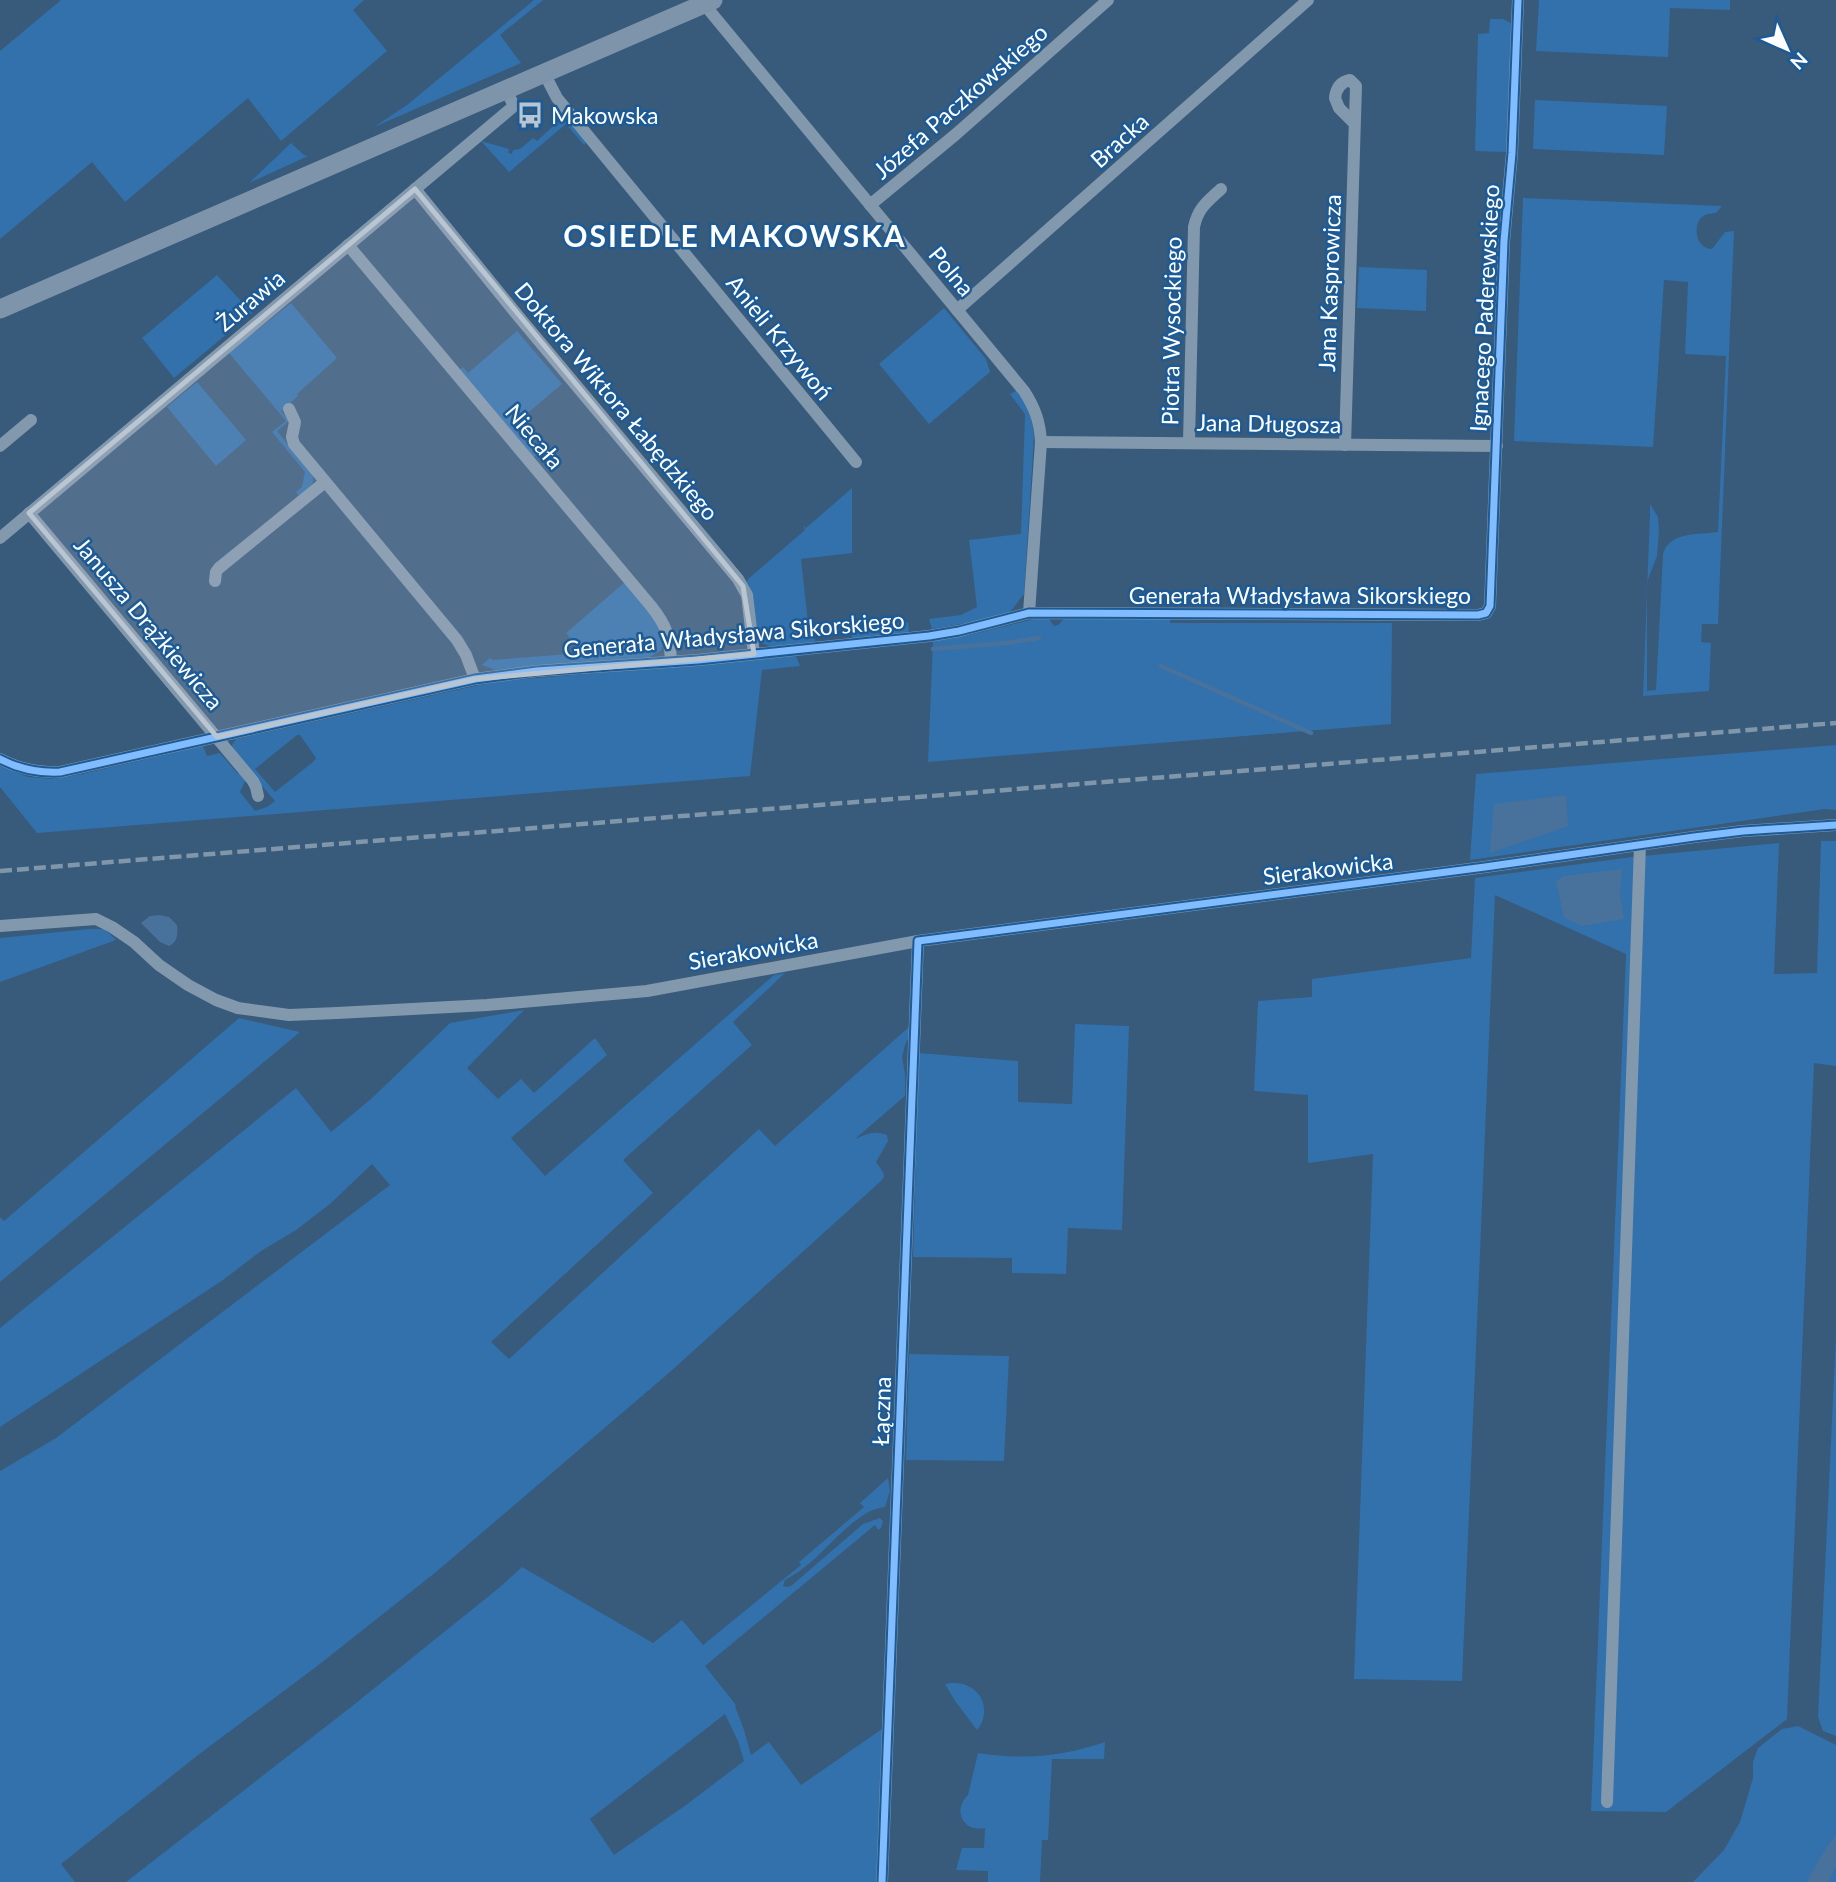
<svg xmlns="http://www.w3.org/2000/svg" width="1836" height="1882" font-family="Lato,sans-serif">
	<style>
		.green { fill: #3271ac; fill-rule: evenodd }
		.water { fill: #48729b }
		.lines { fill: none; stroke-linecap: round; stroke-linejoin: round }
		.stream { stroke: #48729b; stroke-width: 4.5 }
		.street { stroke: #8298ad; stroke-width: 12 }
		.secondary { stroke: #7d94aa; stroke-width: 19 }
		.rail { stroke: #8096ab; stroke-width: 4.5; stroke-dasharray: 12 5; stroke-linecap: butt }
		.cycleway-casing { stroke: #1d5b96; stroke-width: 11 }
		.cycleway { stroke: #80bcff; stroke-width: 7 }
		.marked { fill: #b9c5d1; fill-opacity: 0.2; stroke: #b9c5d1; stroke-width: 5; stroke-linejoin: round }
		.labels { text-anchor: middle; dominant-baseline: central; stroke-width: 5; stroke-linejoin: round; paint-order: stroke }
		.street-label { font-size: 23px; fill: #fff; stroke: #1d5b96 }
		.poi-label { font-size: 23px; fill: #fff; stroke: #1d5b96; text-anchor: start }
		.district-label { font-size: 30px; font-weight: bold; letter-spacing: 2px; fill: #fff; stroke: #1d5b96 }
	</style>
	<rect width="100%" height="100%" fill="#385a7b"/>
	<g class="green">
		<path d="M 61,0 L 364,0 L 353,10 L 387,51 L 281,141 L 248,98 L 125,202 L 92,162 L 0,239 L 0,51 Z"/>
		<path d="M 534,0 L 543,0 L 500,35 L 521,63 L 374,127 L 407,105 Z"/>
		<path d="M 1539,0 L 1730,0 L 1730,10 L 1670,8 L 1668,57 L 1536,51 Z"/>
		<path d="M 1490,19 L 1503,19 L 1513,24 L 1507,152 L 1475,151 L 1478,34 L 1489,33 Z"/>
		<path d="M 1535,100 L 1667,106 L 1664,155 L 1533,149 Z"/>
		<path d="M 564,116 L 586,142 L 584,145 L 566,124 L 509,172 L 481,141 L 509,149 L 508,153 L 512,154 L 513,150 L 520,149 L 533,138 L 537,141 Z"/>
		<path d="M 291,143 L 304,155 L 308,156 L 249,183 Z"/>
		<path d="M 1523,198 L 1722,206 L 1716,213 C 1714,213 1707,214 1705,215 C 1692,221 1694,249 1712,249 L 1725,232 L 1734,231 L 1718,624 L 1702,624 L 1701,642 L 1711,643 L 1709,691 L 1643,696 L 1650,514 L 1650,504 L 1658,517 L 1659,531 L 1657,556 L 1647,582 L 1647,691 L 1656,690 L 1663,554 C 1670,531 1698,535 1718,532 L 1726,356 L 1685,354 L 1688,282 L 1664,280 L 1653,447 L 1514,441 Z"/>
		<path d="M 1359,267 L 1427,270 L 1426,311 L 1357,308 Z"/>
		<path d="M 217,275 L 252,313 L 174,378 L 142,338 Z"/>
		<path d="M 291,303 L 337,358 L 297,394 L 298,396 L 281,411 L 289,421 L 277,431 L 311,473 C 318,484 307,489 299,496 L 296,492 L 302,487 L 305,472 L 272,432 L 286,421 L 229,353 Z"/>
		<path d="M 944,308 L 986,359 L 990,372 L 929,424 L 879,364 Z"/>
		<path d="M 517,331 L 562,384 L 512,426 L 536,455 L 533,458 L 459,370 L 463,367 L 468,373 Z"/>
		<path d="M 197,382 L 246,440 L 216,466 L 167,407 Z"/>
		<path d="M 1016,391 C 1027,403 1033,420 1034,437 L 1024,594 L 1010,612 L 978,621 L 932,629 L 929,619 L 961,615 L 977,607 L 969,540 L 1021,534 L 1025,414 L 1010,394 Z"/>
		<path d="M 852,488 L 852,553 L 801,559 L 809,632 L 814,633 L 815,642 C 800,644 770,652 758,640 L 751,590 L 747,582 L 748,579 L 805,530 L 803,525 L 806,528 Z"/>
		<path d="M 625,582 L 656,619 L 664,642 L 661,650 L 650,657 L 496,670 L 482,665 L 490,658 L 493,660 L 582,653 L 566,633 Z"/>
		<path d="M 1039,618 L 1049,619 L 1054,626 L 1058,625 L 1064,619 L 1170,618 L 1170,623 L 1392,623 L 1391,724 L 928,762 L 933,641 L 973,634 Z"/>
		<path d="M 908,622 L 909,632 L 852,638 L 851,628 Z"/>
		<path d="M 796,656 L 800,666 L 762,670 L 750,776 L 37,833 L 0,787 L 0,766 L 28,777 L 54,779 L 82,774 L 203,746 L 207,756 L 220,753 L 238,774 L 240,772 L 245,781 L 240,792 L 255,811 L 267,807 L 275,801 L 234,753 L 232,745 L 236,739 L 479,685 L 503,681 ZM 297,735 L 300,735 L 316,758 L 313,762 L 275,792 L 255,769 Z"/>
		<path d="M 1836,745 L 1836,810 L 1825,809 L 1470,860 L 1476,774 Z"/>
		<path d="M 1821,841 L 1836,841 L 1836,1066 L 1814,1063 L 1787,1719 L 1666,1812 L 1591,1811 L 1626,954 L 1495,895 L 1462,1681 L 1354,1679 L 1373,1154 L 1308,1163 L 1308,1095 L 1254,1091 L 1258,1001 L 1312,997 L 1312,979 L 1471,958 L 1475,878 L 1632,857 L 1779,843 L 1774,974 L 1817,973 Z"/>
		<path d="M 89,929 L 105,929 L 116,940 L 0,982 L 0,938 Z"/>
		<path d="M 785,973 L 733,1022 L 752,1045 L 623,1160 L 653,1193 L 491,1342 L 509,1359 L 759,1129 L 775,1146 L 909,1027 L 909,1036 L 905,1045 L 902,1057 L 905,1074 L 905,1096 L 855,1139 C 867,1134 873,1130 887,1135 L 888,1141 L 876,1162 L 883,1172 L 884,1177 L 881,1181 L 670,1372 L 436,1572 L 316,1667 L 198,1755 L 61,1864 L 75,1882 L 0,1882 L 0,1471 L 56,1438 L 390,1185 L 372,1164 L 330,1204 L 296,1230 L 261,1251 L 223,1280 L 0,1427 L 0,1328 L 296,1088 L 331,1132 L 371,1099 L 450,1023 L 524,1010 L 467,1068 L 498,1099 L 521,1079 L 534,1093 L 595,1038 L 607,1055 L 511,1138 L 545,1176 L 774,975 Z"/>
		<path d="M 239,1018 L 300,1032 L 0,1282 L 0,1217 L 4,1221 Z"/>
		<path d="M 1075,1024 L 1129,1026 L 1122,1230 L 1068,1228 L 1066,1274 L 1012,1273 L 1012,1258 L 913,1257 L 919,1053 L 1018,1061 L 1018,1102 L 1072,1104 Z"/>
		<path d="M 1836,1335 L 1836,1736 L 1823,1731 L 1818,1717 Z"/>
		<path d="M 909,1354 L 1009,1356 L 1004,1461 L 906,1460 Z"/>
		<path d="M 888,1478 L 890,1491 L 885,1507 C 859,1509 831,1545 812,1561 C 803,1569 794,1575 785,1580 L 783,1586 L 787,1587 L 791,1586 L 863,1524 L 880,1518 L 883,1521 L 881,1528 L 878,1530 L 875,1525 L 705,1666 L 736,1705 L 735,1706 L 744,1730 L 751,1755 L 769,1742 L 801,1785 L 882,1729 L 876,1882 L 126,1882 L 351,1707 L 500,1587 L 522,1567 L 653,1643 L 682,1620 L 703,1645 L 801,1565 L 799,1562 L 864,1507 L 860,1503 ZM 725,1714 L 738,1741 L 744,1761 L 686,1805 L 614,1855 L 590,1819 Z"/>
		<path d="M 951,1683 C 957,1683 963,1683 968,1686 C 986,1694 989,1717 977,1730 L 955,1701 L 945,1684 Z"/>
		<path d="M 1798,1726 L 1836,1745 L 1836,1882 L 1693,1882 L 1724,1850 L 1740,1822 L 1753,1778 L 1753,1762 L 1758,1748 L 1782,1729 Z"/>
		<path d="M 1105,1742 L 1104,1759 L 1052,1759 L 1048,1840 L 1042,1840 L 1040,1882 L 988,1882 L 988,1871 L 956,1870 L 962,1848 L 984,1848 L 985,1828 C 963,1833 952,1810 968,1795 L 978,1753 C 1026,1760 1059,1757 1105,1742 Z"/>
	</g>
	<g class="water">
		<path d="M 1566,795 L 1568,826 L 1490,853 L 1494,804 Z"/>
		<path d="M 1622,869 L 1620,894 L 1624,919 L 1582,926 L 1564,918 L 1556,881 L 1564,876 Z"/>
		<path d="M 160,915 L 169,917 L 177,925 C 178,933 178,942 169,946 L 160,942 L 141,923 L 150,916 Z"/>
		<path d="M 1836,1835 L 1836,1866 L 1828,1882 L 1806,1882 L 1826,1848 Z"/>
	</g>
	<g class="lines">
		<g class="stream">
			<path d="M 933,649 L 1006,643 L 1039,638"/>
			<path d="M 1161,666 L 1311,733"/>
		</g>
		<g class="street">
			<path d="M 704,4 L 1024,391 C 1035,408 1040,422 1041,442 L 1029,613"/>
			<path d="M 544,73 L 557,98 L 856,462"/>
			<path d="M 415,189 L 519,317 L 738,579 L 747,595 L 754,654"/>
			<path d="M 870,205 L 955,135 L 1108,0"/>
			<path d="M 348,245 L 651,606 C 667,626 670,637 671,662"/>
			<path d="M 957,310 L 1308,0"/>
			<path d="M 289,409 L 295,422 L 292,437 L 294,444 L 457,640 L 466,655 L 475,679"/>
			<path d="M 1041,442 L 1497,446"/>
			<path d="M 1189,442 L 1194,227 C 1198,208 1207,202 1221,189"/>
			<path d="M 1345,445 L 1356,86 L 1350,80 C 1340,82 1336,89 1335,98 L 1339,108 L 1354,123"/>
			<path d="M 0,446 L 31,420"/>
			<path d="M 29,513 L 253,781 L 256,787 L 258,796"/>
			<path d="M 0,538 L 514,106 L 506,90"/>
			<path d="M 215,581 L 216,572 L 219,568 L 325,482"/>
			<path d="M 0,759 C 19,769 38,773 60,772 L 475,679 L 537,671 L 698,660 L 929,636 L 959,631 L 1029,613 L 1478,615 L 1486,613 L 1490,606 L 1504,241 L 1512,153 L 1518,0"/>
			<path d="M 0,926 L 96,919 L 112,927 L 134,942 L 159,965 L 188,985 L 216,1000 L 238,1008 L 289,1015 L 337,1013 L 487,1005 L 647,991 L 918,941 L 1485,867 L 1694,837 L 1743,831 L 1836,825"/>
			<path d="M 1607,1802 L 1640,845"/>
			<path d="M 882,1882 L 918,941"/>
		</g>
		<path class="secondary" d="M 0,309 L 713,0"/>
		<path class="rail" d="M 0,871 L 1836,723"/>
		<g class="cycleway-casing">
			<g id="cycleway">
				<path d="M 0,759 C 19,769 38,773 60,772 L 475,679 L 537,671 L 698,660 L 929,636 L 959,631 L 1029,613 L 1478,615 L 1486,613 L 1490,606 L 1504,241 L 1512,153 L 1518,0"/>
				<path d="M 882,1882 L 918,941 L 1485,867 L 1694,837 L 1743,831 L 1836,825"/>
			</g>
		</g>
		<use href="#cycleway" class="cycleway"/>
	</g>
	<path class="marked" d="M 415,189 L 743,586 L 754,654 L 475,679 L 217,737 L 29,513 Z"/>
	<defs>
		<g id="bus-bare" transform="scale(2.1)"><path d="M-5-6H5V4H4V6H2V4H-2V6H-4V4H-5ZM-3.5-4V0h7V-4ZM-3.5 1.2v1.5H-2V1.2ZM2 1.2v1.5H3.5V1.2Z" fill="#b9c5d1" stroke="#1d5b96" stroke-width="2.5" paint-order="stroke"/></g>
	</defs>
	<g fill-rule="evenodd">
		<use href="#bus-bare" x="530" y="115"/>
	</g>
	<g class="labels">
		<g class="street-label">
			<text transform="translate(960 101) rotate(-41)">Józefa Paczkowskiego</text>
			<text transform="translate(1119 140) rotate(-42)">Bracka</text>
			<text transform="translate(952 271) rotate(50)">Polna</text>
			<text transform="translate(1329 283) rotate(-88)">Jana Kasprowicza</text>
			<text transform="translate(250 300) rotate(-40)">Żurawia</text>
			<text transform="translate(1484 308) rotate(-87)">Ignacego Paderewskiego</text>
			<text transform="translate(1171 331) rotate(-89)">Piotra Wysockiego</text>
			<text transform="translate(780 337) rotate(51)">Anieli Krzywoń</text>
			<text transform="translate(617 401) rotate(50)">Doktora Wiktora Łabędzkiego</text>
			<text transform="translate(1269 423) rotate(1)">Jana Długosza</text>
			<text transform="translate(535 436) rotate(50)">Niecała</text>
			<text x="1300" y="595">Generała Władysława Sikorskiego</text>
			<text transform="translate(149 623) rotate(50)">Janusza Drążkiewicza</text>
			<text transform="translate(734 634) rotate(-5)">Generała Władysława Sikorskiego</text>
			<text transform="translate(1328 868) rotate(-7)">Sierakowicka</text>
			<text transform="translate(753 950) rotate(-10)">Sierakowicka</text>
			<text transform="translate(881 1411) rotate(-88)">Łączna</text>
		</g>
		<g class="poi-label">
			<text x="551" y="115">Makowska</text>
		</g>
		<g class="district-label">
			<text x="735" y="235">OSIEDLE MAKOWSKA</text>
		</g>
	</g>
	<g transform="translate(1787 49) rotate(135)" stroke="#1d5b96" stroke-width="5" paint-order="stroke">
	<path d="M0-5L12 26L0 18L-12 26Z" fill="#ffffff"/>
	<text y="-10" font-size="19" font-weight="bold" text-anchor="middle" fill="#ffffff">N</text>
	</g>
</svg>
